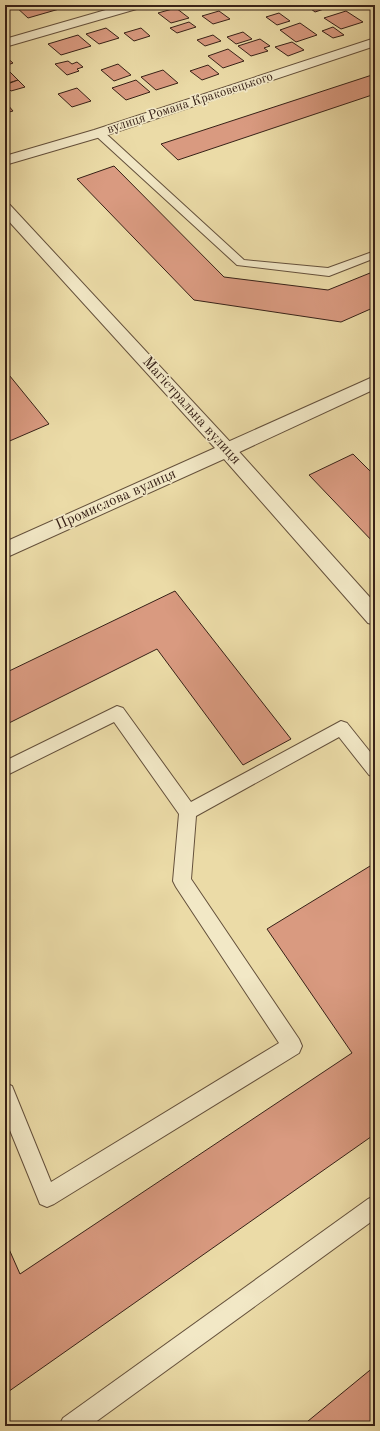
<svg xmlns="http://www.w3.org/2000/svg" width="380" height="1431" font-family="'Old Standard TT',serif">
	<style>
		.building { fill: #d99a80; stroke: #372117 }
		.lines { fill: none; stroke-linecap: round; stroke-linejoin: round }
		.service-casing { stroke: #64503b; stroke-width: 2 }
		.minor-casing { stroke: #64503b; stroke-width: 2 }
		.tertiary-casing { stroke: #64503b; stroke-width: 2 }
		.service { fill: #f2e8c6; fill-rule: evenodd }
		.minor { fill: #f2e8c6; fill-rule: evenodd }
		.tertiary { fill: #f2e8c6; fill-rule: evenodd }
		.labels { text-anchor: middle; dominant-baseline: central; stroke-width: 3.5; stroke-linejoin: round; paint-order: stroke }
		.far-street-label { font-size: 13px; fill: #372117; stroke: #f2e8c6 }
		.street-label { font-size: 15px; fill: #372117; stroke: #f2e8c6 }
	</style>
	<rect width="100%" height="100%" fill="#ebdba7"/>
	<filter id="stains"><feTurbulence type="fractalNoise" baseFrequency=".005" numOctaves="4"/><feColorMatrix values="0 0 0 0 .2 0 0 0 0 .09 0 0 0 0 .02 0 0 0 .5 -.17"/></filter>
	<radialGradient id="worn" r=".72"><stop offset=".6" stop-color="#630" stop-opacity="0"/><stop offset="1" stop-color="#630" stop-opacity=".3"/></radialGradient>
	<g class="building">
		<path d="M 19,5 L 73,5 L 28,18 L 15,6 Z"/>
		<path d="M 306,5 L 328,5 L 330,7 L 315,12 Z"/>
		<path d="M 176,8 L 189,18 L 171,23 L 158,13 Z"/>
		<path d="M 219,11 L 230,19 L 213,24 L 202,16 Z"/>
		<path d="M 346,11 L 363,22 L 341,29 L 324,18 Z"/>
		<path d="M 279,13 L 290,21 L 277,25 L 266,17 Z"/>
		<path d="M 189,22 L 196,27 L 177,33 L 170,28 Z"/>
		<path d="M 300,23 L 317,35 L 296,42 L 280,30 Z"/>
		<path d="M 333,27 L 344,35 L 333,38 L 322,31 Z"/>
		<path d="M 106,28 L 119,38 L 99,44 L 86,34 Z"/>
		<path d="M 141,28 L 150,36 L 134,41 L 124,33 Z"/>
		<path d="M 243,32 L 252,39 L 236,44 L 227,37 Z"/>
		<path d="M 78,35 L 91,46 L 61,55 L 48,44 Z"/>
		<path d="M 213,35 L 221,41 L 205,46 L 197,40 Z"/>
		<path d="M 260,39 L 270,46 L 264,48 L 268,51 L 251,56 L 238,46 Z"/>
		<path d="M 292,42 L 304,50 L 288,56 L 275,47 Z"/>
		<path d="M 228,49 L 244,61 L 223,68 L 208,56 Z"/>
		<path d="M 5,56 L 13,63 L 5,66 Z"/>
		<path d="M 68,61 L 72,64 L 77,62 L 83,67 L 77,69 L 79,71 L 67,75 L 55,64 Z"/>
		<path d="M 118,64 L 131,75 L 114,81 L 101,70 Z"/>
		<path d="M 208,65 L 219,74 L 202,80 L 190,71 Z"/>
		<path d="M 163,70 L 178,83 L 156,90 L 141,77 Z"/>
		<path d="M 10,72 L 18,80 L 5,84 L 5,73 Z"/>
		<path d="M 375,74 L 375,94 L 178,160 L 161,144 Z"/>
		<path d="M 18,80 L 25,87 L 11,91 L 5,85 Z"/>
		<path d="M 136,80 L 150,92 L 126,100 L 112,88 Z"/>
		<path d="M 77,88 L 91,101 L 72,107 L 58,94 Z"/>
		<path d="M 5,104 L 7,104 L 13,111 L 5,113 Z"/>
		<path d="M 114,166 L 224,277 L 328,290 L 375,271 L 375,307 L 341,322 L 194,300 L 77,179 Z"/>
		<path d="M 5,370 L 49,424 L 5,443 Z"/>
		<path d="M 353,454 L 375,476 L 375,544 L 309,475 Z"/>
		<path d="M 175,591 L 291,739 L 243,765 L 157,649 L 5,725 L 5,673 Z"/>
		<path d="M 375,863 L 375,1134 L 5,1394 L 5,1240 L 20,1274 L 352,1053 L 267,929 Z"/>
		<path d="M 375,1366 L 375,1426 L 302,1426 Z"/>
	</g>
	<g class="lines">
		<g class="service-casing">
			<g id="service">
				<path d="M 99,130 L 103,131 L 244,260 L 328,268 L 375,251 L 375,258 L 329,276 L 237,265 L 95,135 L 94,133 L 95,131 Z"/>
				<path d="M 117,706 L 123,708 L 191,802 L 341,721 L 347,723 L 375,758 L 375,777 L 369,775 L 339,737 L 196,816 L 191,879 L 299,1039 L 302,1046 L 299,1053 L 54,1204 L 47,1207 L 40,1204 L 5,1118 L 5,1083 L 12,1086 L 51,1182 L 279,1043 L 176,887 L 173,881 L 179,814 L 114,722 L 5,776 L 5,761 Z"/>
				<path d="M 375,1196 L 375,1219 L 90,1426 L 59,1426 L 63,1418 L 368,1199 Z"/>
			</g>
		</g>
		<g class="minor-casing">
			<g id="minor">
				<path d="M 123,5 L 142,5 L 140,8 L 5,47 L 5,39 Z"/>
				<path d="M 375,38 L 375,46 L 104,136 L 5,165 L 5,156 L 94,130 Z"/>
				<path d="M 375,376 L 375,389 L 233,455 L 227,457 L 221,455 L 218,450 L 221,445 Z"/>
			</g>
		</g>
		<g class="tertiary-casing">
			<path id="tertiary" d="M 5,203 L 10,205 L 233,445 L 375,603 L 375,625 L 368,623 L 224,459 L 5,558 L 5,542 L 215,448 L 5,217 Z"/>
		</g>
		<use href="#service" class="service"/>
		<use href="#minor" class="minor"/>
		<use href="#tertiary" class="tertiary"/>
	</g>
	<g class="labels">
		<g class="far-street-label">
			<text transform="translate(190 103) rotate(-18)">вулиця Романа Краковецького</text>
		</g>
		<g class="street-label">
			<text transform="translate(191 411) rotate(48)">Магістральна вулиця</text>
			<text transform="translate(116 500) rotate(-24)">Промислова вулиця</text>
		</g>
	</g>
	<rect width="380" height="1431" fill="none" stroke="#ebdba7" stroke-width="20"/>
	<rect x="6" y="6" width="368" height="1419" fill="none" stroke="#372117" stroke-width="2"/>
	<rect x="10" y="10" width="360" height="1411" fill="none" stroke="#372117"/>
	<rect width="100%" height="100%" filter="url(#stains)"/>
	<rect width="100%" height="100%" fill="url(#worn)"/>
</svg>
